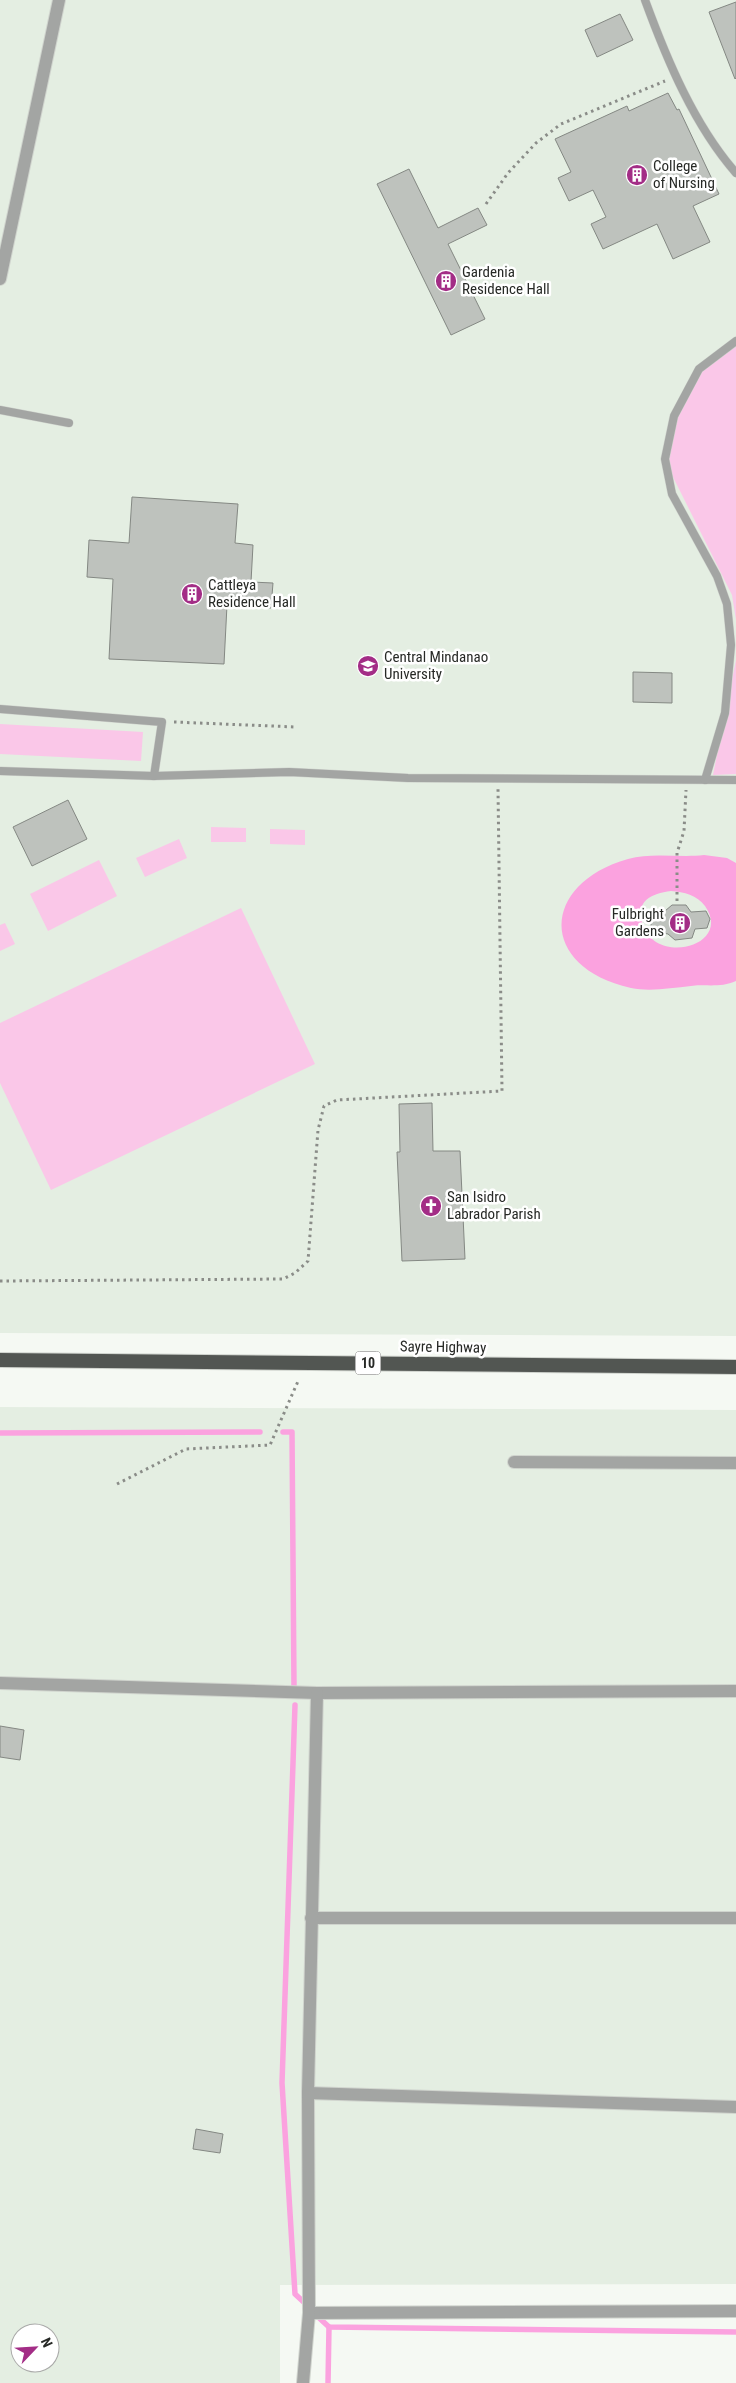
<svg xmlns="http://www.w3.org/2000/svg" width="736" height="2383" font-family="'Roboto Condensed',sans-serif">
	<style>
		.built { fill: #e4eee2; fill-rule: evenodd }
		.green { fill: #fac7e8 }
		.water { fill: #fba2df; fill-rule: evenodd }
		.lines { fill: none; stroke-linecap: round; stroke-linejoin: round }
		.stream { stroke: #fba2df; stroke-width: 5.5 }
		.building { fill: #bec2bd; stroke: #848883 }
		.service-casing { stroke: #d0d4ce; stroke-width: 9 }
		.minor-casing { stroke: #d0d4ce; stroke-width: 14 }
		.trunk-casing { stroke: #d0d4ce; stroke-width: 16 }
		.path { stroke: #8a8c88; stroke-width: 3; stroke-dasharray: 2.5 4; stroke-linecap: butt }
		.service { stroke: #a3a5a3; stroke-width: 8 }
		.minor { stroke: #a3a5a3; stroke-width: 12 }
		.trunk { stroke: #525652; stroke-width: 14 }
		.labels { text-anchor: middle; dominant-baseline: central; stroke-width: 5; stroke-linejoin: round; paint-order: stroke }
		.shield { fill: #fff; stroke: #686967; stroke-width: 1 }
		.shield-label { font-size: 14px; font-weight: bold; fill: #272926 }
		.poi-label { font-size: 15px; fill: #272926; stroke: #fff; text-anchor: start }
		.street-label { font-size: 15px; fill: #272926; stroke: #fff }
	</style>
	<rect width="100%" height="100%" fill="#f5f9f3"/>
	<g class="built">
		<path d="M 0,0 L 736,0 L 736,1336 L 0,1333 Z"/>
		<path d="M 0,1407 L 736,1410 L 736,2284 L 280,2285 L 280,2383 L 0,2383 ZM 20,2333 L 50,2333 L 50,2363 L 20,2363 Z"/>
	</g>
	<g class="green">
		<path d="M 736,342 L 736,620 L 732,595 L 666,463 L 674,416 L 699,369 Z"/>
		<path d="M 736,660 L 736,774 L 713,775 Z"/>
		<path d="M 0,724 L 143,732 L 141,761 L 0,754 Z"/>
		<path d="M 211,827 L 246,828 L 246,842 L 211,842 Z"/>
		<path d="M 270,829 L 305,830 L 305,845 L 270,844 Z"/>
		<path d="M 179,839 L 187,858 L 145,877 L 136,858 Z"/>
		<path d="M 99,860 L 117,896 L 48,931 L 30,894 Z"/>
		<path d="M 241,908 L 315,1064 L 51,1190 L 0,1083 L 0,1023 Z"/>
		<path d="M 5,923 L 15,944 L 0,951 L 0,925 Z"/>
	</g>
	<path class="water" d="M 704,855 L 727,858 L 736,863 L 736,981 C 721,988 707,984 691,986 C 671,988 650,992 631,988 C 538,967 540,884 628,859 C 652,852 680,858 704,855 ZM 671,891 C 684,892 697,895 705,906 C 733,946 656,966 643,925 C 635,900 651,894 671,891 Z"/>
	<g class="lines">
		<g class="stream">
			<path d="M 283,1432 L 292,1432 L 294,1686"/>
			<path d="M 0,1433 L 260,1432"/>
			<path d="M 295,1705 L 282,2083 L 295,2294 L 308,2306"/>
			<path d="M 316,2315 L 329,2327 L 736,2332"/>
			<path d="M 328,2383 L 329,2327"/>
		</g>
	</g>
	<g class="building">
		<path d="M 736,2 L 736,78 L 735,79 L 709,12 Z"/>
		<path d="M 620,14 L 633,40 L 597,57 L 585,30 Z"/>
		<path d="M 668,93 L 677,110 L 679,109 L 719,194 L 693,206 L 710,242 L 673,259 L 657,224 L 603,249 L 591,224 L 606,217 L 593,190 L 569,201 L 558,178 L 571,172 L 555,139 L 627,106 L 629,111 Z"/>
		<path d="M 409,169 L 438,228 L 478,208 L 487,225 L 448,244 L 485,319 L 451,335 L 377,184 Z"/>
		<path d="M 132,497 L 238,504 L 235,543 L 253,545 L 251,582 L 273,583 L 271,608 L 227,605 L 224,664 L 109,659 L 113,579 L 87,577 L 89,540 L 129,543 Z"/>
		<path d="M 633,672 L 672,673 L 672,703 L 633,702 Z"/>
		<path d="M 68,800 L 87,839 L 32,866 L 13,827 Z"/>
		<path d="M 672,905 L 686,905 L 691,912 L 706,911 L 710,919 L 707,928 L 695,929 L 692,938 L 675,940 L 668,934 L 651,931 L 651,913 L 665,911 Z"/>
		<path d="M 432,1103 L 433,1151 L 460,1151 L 465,1259 L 402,1261 L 397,1152 L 400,1152 L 399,1104 Z"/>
		<path d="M 0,1726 L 24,1730 L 20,1760 L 0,1757 Z"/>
		<path d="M 196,2129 L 223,2134 L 220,2153 L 193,2149 Z"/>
	</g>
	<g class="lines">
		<g class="service-casing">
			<g id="service">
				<path d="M 645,0 C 667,60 694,125 736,173"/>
				<path d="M 0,410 L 69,423"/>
				<path d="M 0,709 L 162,722 L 154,776"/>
				<path d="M 0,771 L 154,776 L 289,772 L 408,778 L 736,780"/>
				<path d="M 705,780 L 725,713 L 731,645 L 727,604 L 717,576 L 672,494 L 665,459 L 674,416 L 699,369 L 736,341"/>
			</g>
		</g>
		<g class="minor-casing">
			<g id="minor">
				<path d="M 0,279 L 59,0"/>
				<path d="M 514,1462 L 736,1463"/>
				<path d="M 0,1683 L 317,1693 L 736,1691"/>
				<path d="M 311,1918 L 736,1918"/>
				<path d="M 308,2093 L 736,2107"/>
				<path d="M 309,2313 L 736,2311"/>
				<path d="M 303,2383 L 309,2313 L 308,2093 L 317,1693"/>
			</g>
		</g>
		<g class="trunk-casing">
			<path id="trunk" d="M 0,1360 L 736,1367"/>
		</g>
		<g class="path">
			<path d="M 486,204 L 508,173 L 536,143 L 561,124 L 665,81"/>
			<path d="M 174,722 L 296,727"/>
			<path d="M 677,901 L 677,853 L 684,831 L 686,790"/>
			<path d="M 0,1281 L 283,1279 L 295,1273 L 308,1261 L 318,1130 L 324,1106 L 337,1100 L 502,1091 L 498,789"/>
			<path d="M 117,1484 L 186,1449 L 270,1445 L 299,1379"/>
		</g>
		<use href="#service" class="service"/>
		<use href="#minor" class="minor"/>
		<use href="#trunk" class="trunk"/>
	</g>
	<defs>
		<g id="building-disc" transform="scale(1.125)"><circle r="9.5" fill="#a32d86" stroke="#fff"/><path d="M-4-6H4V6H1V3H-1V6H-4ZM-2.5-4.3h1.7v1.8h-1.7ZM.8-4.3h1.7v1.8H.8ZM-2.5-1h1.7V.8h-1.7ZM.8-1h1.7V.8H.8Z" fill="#fff"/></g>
		<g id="university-disc" transform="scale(1.125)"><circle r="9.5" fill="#a32d86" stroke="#fff"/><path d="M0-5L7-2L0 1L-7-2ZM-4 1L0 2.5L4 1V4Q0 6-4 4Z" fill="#fff"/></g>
		<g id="church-disc" transform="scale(1.125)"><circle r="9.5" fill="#a32d86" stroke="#fff"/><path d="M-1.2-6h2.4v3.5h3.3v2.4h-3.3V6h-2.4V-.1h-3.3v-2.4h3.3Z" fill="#fff"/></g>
	</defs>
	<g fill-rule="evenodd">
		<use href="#building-disc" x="637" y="175"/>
		<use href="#building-disc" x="446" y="281"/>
		<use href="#building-disc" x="192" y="594"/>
		<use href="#university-disc" x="368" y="666"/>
		<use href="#building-disc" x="680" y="923"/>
		<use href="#church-disc" x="431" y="1206"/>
	</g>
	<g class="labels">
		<rect class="shield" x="355.5" y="1351.5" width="25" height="23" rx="4"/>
		<g class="shield-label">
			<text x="368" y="1363">10</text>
		</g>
		<g class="poi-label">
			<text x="653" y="166">College<tspan x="653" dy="17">of Nursing</tspan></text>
			<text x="462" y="272">Gardenia<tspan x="462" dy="17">Residence Hall</tspan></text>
			<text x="208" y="585">Cattleya<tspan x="208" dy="17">Residence Hall</tspan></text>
			<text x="384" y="657">Central Mindanao<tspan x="384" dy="17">University</tspan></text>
			<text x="664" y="914" text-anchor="end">Fulbright<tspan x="664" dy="17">Gardens</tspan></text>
			<text x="447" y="1197">San Isidro<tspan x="447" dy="17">Labrador Parish</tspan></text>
		</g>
		<g class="street-label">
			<text transform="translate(443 1347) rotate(1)">Sayre Highway</text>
		</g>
	</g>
	<g transform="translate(35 2348) rotate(65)"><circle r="24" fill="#ffffff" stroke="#a9a9a8"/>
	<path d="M0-4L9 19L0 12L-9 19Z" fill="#a32d86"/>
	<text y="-8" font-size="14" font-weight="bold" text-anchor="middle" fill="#272926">N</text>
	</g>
</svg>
